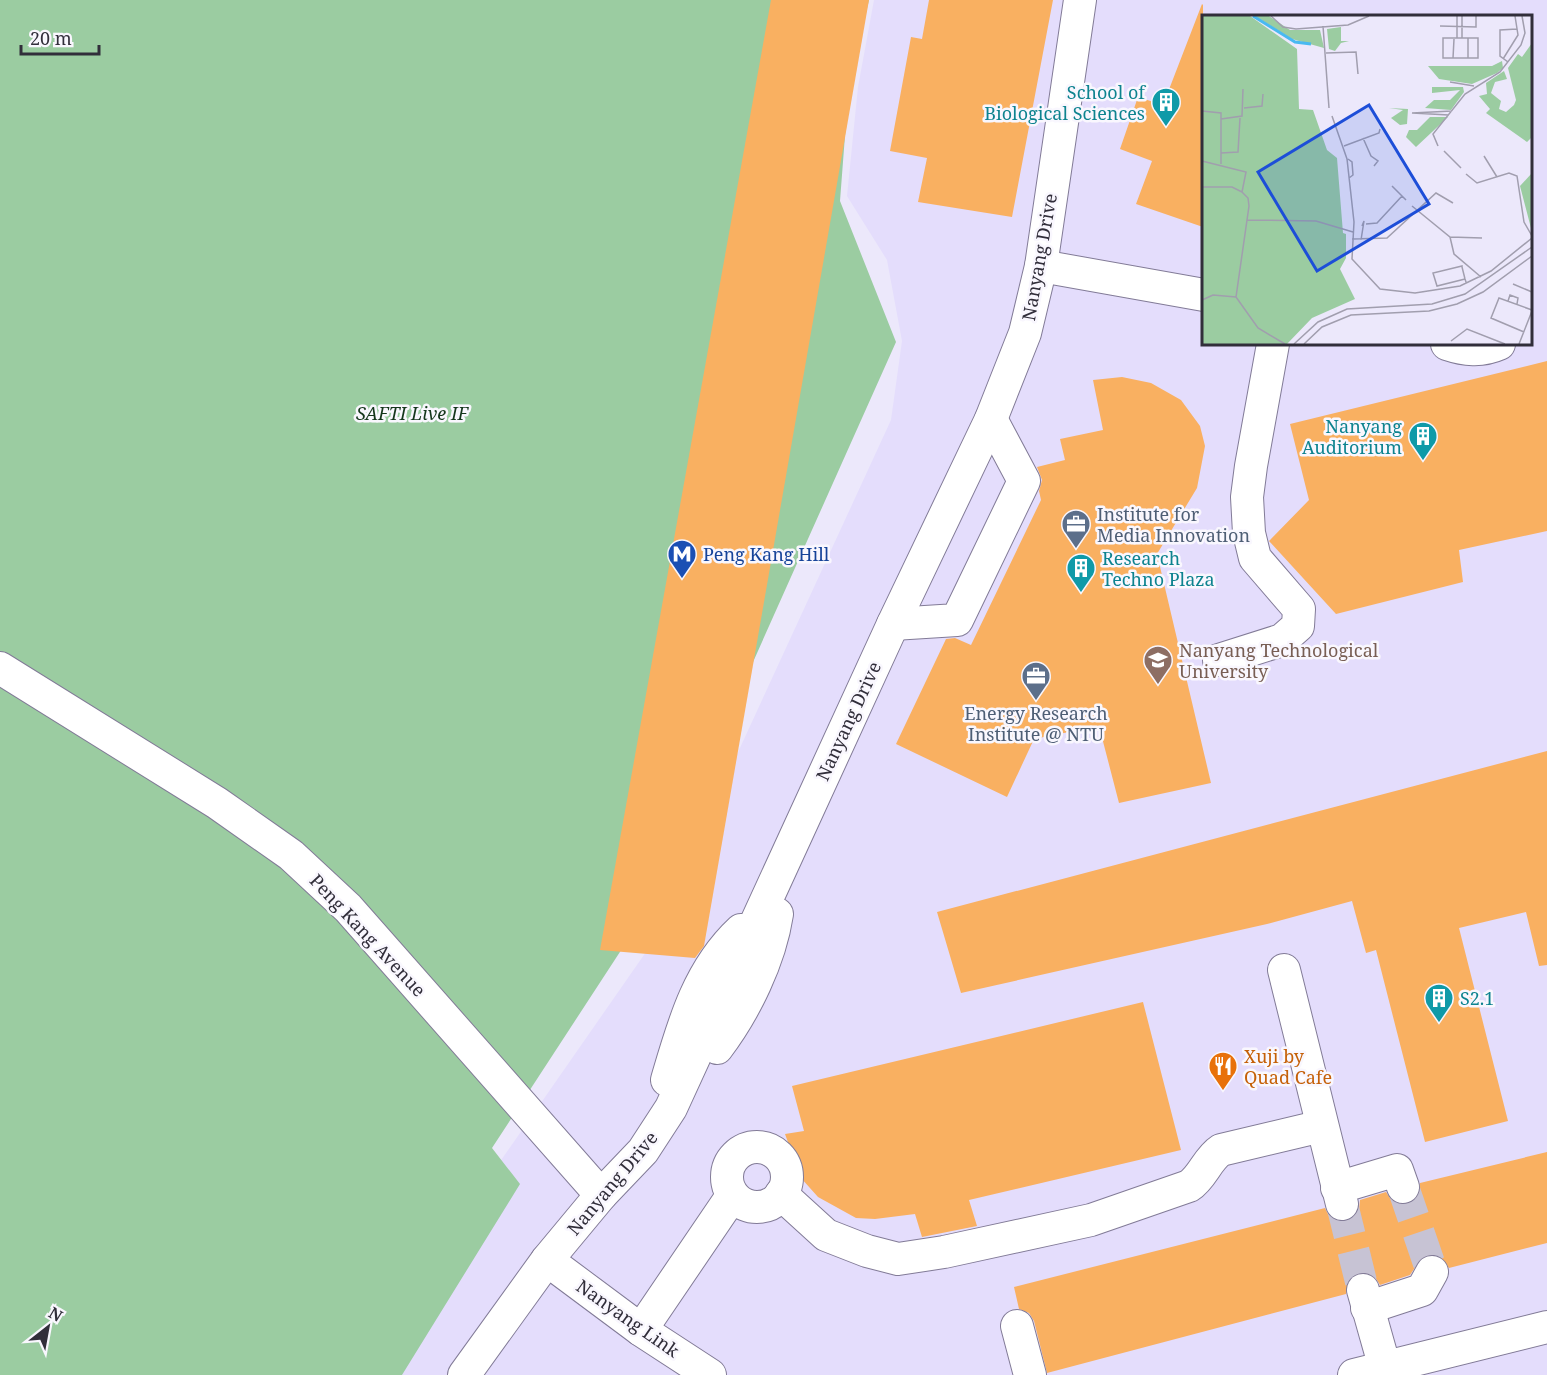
<svg xmlns="http://www.w3.org/2000/svg" width="1547" height="1375" font-family="'Noto Serif',serif">
	<style>
		.built { fill: #e4ddfc; fill-rule: evenodd }
		.green { fill: #9bcca1 }
		.building { fill: #f9b061 }
		.lines { fill: none; stroke-linecap: round; stroke-linejoin: round }
		.minor-tunnel { stroke: #c7c3d4; stroke-width: 32; stroke-dasharray: 32 16; stroke-linecap: butt }
		.minor-casing { stroke: #827b97; stroke-width: 34 }
		.minor { stroke: #fff; stroke-width: 32 }
		.labels { text-anchor: middle; dominant-baseline: central; stroke-width: 5; stroke-linejoin: round; paint-order: stroke }
		.culture-label { font-size: 18px; fill: #0d838f; stroke: #f9f7fe; text-anchor: end }
		.street-label { font-size: 18px; fill: #312e3a; stroke: #f9f7fe }
		.park-label { font-size: 18px; font-style: italic; fill: #14361b; stroke: #f9f7fe }
		.service-label { font-size: 18px; fill: #4e5e75; stroke: #f9f7fe; text-anchor: start }
		.transit-label { font-size: 18px; fill: #164399; stroke: #f9f7fe; text-anchor: start }
		.education-label { font-size: 18px; fill: #785e54; stroke: #f9f7fe; text-anchor: start }
		.food-label { font-size: 18px; fill: #c56008; stroke: #f9f7fe; text-anchor: start }
		.inset-river { fill: none; stroke: #49b9f1; stroke-width: 3 }
		.inset-road { fill: none; stroke: #a19eae; stroke-width: 1.5 }
		.view { fill: #1d4ed8; fill-opacity: 0.15; stroke: #1d4ed8; stroke-width: 3 }
		.inset-edge { fill: none; stroke: #312e3a; stroke-width: 3 }
	</style>
	<rect width="100%" height="100%" fill="#ece8fb"/>
	<path class="built" d="M 874,0 L 1547,0 L 1547,1375 L 370,1375 L 497,1166 L 646,952 L 891,420 L 902,341 L 887,260 L 847,196 L 858,87 ZM 1204,16 L 1530,16 L 1530,344 L 1204,344 Z"/>
	<path class="green" d="M 0,0 L 869,0 L 849,83 L 840,201 L 896,342 L 631,935 L 492,1148 L 520,1184 L 402,1375 L 0,1375 Z"/>
	<g class="building">
		<path d="M 771,0 L 869,0 L 704,946 L 695,958 L 600,950 Z"/>
		<path d="M 929,0 L 1053,0 L 1012,217 L 918,202 L 927,158 L 890,151 L 911,37 L 922,39 Z"/>
		<path d="M 1202,4 L 1203,5 L 1203,227 L 1136,204 L 1152,161 L 1120,149 L 1138,97 L 1163,105 Z"/>
		<path d="M 1547,361 L 1547,531 L 1459,550 L 1463,582 L 1336,614 L 1269,541 L 1309,500 L 1290,424 Z"/>
		<path d="M 1122,377 L 1151,383 L 1181,400 L 1200,426 L 1205,446 L 1197,488 L 1157,554 L 1211,783 L 1119,803 L 1099,726 L 1034,739 L 1007,797 L 896,744 L 946,639 L 955,638 L 971,645 L 1041,500 L 1039,491 L 1042,480 L 1037,467 L 1065,460 L 1060,439 L 1103,430 L 1093,380 Z"/>
		<path d="M 1547,751 L 1547,965 L 1539,966 L 1526,912 L 1459,928 L 1508,1121 L 1425,1142 L 1376,950 L 1366,953 L 1352,901 L 1267,924 L 961,993 L 937,912 Z"/>
		<path d="M 1143,1002 L 1181,1150 L 969,1200 L 977,1226 L 922,1237 L 915,1214 L 875,1219 L 856,1218 L 818,1197 L 801,1178 L 785,1134 L 804,1131 L 792,1086 Z"/>
		<path d="M 1547,1152 L 1547,1243 L 1449,1268 L 1441,1257 L 1431,1254 L 1422,1257 L 1410,1275 L 1380,1285 L 1375,1277 L 1368,1273 L 1359,1273 L 1350,1278 L 1346,1294 L 1047,1373 L 1034,1321 L 1029,1313 L 1019,1309 L 1014,1287 L 1325,1208 L 1329,1216 L 1336,1221 L 1347,1221 L 1354,1217 L 1359,1210 L 1360,1200 L 1386,1192 L 1392,1201 L 1399,1205 L 1408,1204 L 1417,1198 L 1420,1183 Z"/>
	</g>
	<g class="lines">
		<g class="minor-tunnel">
			<path d="M 1403,1187 L 1432,1272"/>
			<path d="M 1342,1204 L 1363,1290"/>
		</g>
		<g class="minor-casing">
			<g id="minor">
				<path d="M 1041,266 L 1204,295"/>
				<path d="M 1447,344 C 1465,350 1481,352 1499,344"/>
				<path d="M 893,624 L 957,620 L 1024,481 L 991,419"/>
				<path d="M 1219,660 L 1282,640 L 1298,626 L 1299,609 L 1255,558 L 1249,533 L 1247,497 L 1251,466 L 1273,344"/>
				<path d="M 0,668 L 217,803 L 291,855 L 348,908 L 601,1195"/>
				<path d="M 1284,970 L 1342,1204"/>
				<path d="M 717,1048 C 745,1011 770,960 777,914"/>
				<path d="M 667,1080 C 683,1025 698,970 741,930"/>
				<circle cx="757" cy="1177" r="30"/>
				<path d="M 1337,1188 L 1397,1170 L 1403,1187"/>
				<path d="M 781,1194 L 826,1235 L 867,1251 L 898,1259 L 944,1252 L 1091,1220 L 1189,1186 C 1203,1177 1207,1159 1221,1150 L 1322,1126"/>
				<path d="M 547,1260 L 641,1330 L 710,1375"/>
				<path d="M 1363,1290 L 1387,1375"/>
				<path d="M 1367,1308 L 1422,1290 L 1432,1272"/>
				<path d="M 1017,1326 L 1030,1375"/>
				<path d="M 641,1330 L 732,1196"/>
				<path d="M 464,1375 L 547,1260 L 601,1195 L 643,1151 L 671,1108 L 893,624 L 991,419 L 1025,333 L 1041,266 L 1080,0"/>
				<path d="M 1354,1375 L 1547,1327"/>
			</g>
		</g>
		<use href="#minor" class="minor"/>
	</g>
	<defs>
		<g id="building-pin" transform="scale(1.5)"><path d="M0 17L-7.5 6A9.5 9.5 0 1 1 7.5 6Z" fill="#0f9aa8" stroke="#f9f7fe"/><path d="M-4-6H4V6H1V3H-1V6H-4ZM-2.5-4.3h1.7v1.8h-1.7ZM.8-4.3h1.7v1.8H.8ZM-2.5-1h1.7V.8h-1.7ZM.8-1h1.7V.8H.8Z" fill="#fff"/></g>
		<g id="office-pin" transform="scale(1.5)"><path d="M0 17L-7.5 6A9.5 9.5 0 1 1 7.5 6Z" fill="#5c6f8a" stroke="#f9f7fe"/><path d="M-6-3h4V-5.5h4V-3h4V5H-6ZM-1-4.5V-3h2v-1.5ZM-6 0V1H6V0Z" fill="#fff"/></g>
		<g id="metro-pin" transform="scale(1.5)"><path d="M0 17L-7.5 6A9.5 9.5 0 1 1 7.5 6Z" fill="#1a4fb4" stroke="#f9f7fe"/><path d="M-5.5 5V-5H-3L0 0L3-5H5.5V5H3V-.5L0 4L-3-.5V5Z" fill="#fff"/></g>
		<g id="university-pin" transform="scale(1.5)"><path d="M0 17L-7.5 6A9.5 9.5 0 1 1 7.5 6Z" fill="#8d6e63" stroke="#f9f7fe"/><path d="M0-5L7-2L0 1L-7-2ZM-4 1L0 2.5L4 1V4Q0 6-4 4Z" fill="#fff"/></g>
		<g id="restaurant-pin" transform="scale(1.5)"><path d="M0 17L-7.5 6A9.5 9.5 0 1 1 7.5 6Z" fill="#e8710a" stroke="#f9f7fe"/><path d="M-5-6h1v4h1v-4h1v4h1v-4h1v5L-1.5 .5V6h-2V.5L-5-1ZM5-6V6H3V1.5H1.5Q1.5-4 5-6Z" fill="#fff"/></g>
	</defs>
	<g fill-rule="evenodd">
		<use href="#building-pin" x="1166" y="102"/>
		<use href="#building-pin" x="1423" y="436"/>
		<use href="#office-pin" x="1076" y="524"/>
		<use href="#metro-pin" x="682" y="554"/>
		<use href="#building-pin" x="1081" y="568"/>
		<use href="#university-pin" x="1158" y="660"/>
		<use href="#office-pin" x="1036" y="676"/>
		<use href="#building-pin" x="1439" y="998"/>
		<use href="#restaurant-pin" x="1223" y="1066"/>
	</g>
	<g class="labels">
		<g class="culture-label">
			<text x="1145" y="92">School of<tspan x="1145" dy="21">Biological Sciences</tspan></text>
			<text x="1402" y="426">Nanyang<tspan x="1402" dy="21">Auditorium</tspan></text>
			<text x="1102" y="558" text-anchor="start">Research<tspan x="1102" dy="21">Techno Plaza</tspan></text>
			<text x="1460" y="998" text-anchor="start">S2.1</text>
		</g>
		<g class="street-label">
			<text transform="translate(1039 257) rotate(-80)">Nanyang Drive</text>
			<text transform="translate(848 721) rotate(-65)">Nanyang Drive</text>
			<text transform="translate(368 935) rotate(47)">Peng Kang Avenue</text>
			<text transform="translate(612 1183) rotate(-50)">Nanyang Drive</text>
			<text transform="translate(628 1318) rotate(35)">Nanyang Link</text>
		</g>
		<g class="park-label">
			<text x="412" y="413">SAFTI Live IF</text>
		</g>
		<g class="service-label">
			<text x="1097" y="514">Institute for<tspan x="1097" dy="21">Media Innovation</tspan></text>
			<text x="1036" y="713" text-anchor="middle">Energy Research<tspan x="1036" dy="21">Institute @ NTU</tspan></text>
		</g>
		<g class="transit-label">
			<text x="703" y="554">Peng Kang Hill</text>
		</g>
		<g class="education-label">
			<text x="1179" y="650">Nanyang Technological<tspan x="1179" dy="21">University</tspan></text>
		</g>
		<g class="food-label">
			<text x="1244" y="1056">Xuji by<tspan x="1244" dy="21">Quad Cafe</tspan></text>
		</g>
	</g>
	<g transform="translate(1202 15)">
		<rect width="330" height="330" fill="#ece8fb"/>
		<path d="M 0,1 L 48,1 L 95,34 L 97,94 L 111,95 L 125,135 L 135,143 L 141,218 L 144,219 L 144,243 L 138,254 L 153,284 L 110,303 L 85,329 L 0,329 ZM 53,1 L 67,1 L 88,15 L 118,15 L 122,33 L 90,24 ZM 139,12 L 139,26 L 147,26 L 139,28 L 133,36 L 127,34 L 125,14 ZM 330,28 L 330,122 L 325,127 L 284,98 L 288,94 L 277,81 L 285,79 L 284,68 L 302,56 L 305,64 L 293,67 L 289,78 L 299,86 L 297,94 L 304,97 L 312,90 L 314,85 L 306,53 L 316,39 L 320,42 ZM 300,46 L 301,53 L 295,58 L 270,69 L 237,64 L 226,51 L 290,51 ZM 230,72 L 261,72 L 262,77 L 249,95 L 223,93 L 232,85 L 248,85 L 258,75 L 230,78 ZM 187,93 L 206,94 L 205,109 L 198,110 L 189,103 L 201,95 ZM 228,102 L 246,102 L 214,132 L 204,122 L 207,115 L 215,115 ZM 330,158 L 330,217 L 318,171 Z" fill="#9bcca1"/>
		<path class="inset-river" d="M 51,1 L 93,27 L 109,29"/>
		<path class="inset-road" d="M 69,1 L 81,12 L 94,14 L 146,10 L 167,1M 121,11 L 127,93M 238,11 L 274,12 L 274,1M 241,23 L 276,23 L 276,43 L 241,43 ZM 255,23 L 255,1M 260,23 L 260,1M 124,38 L 154,37 L 156,59M 251,43 L 252,24M 266,43 L 266,23M 301,44 L 316,20 L 313,1M 306,47 L 298,41 L 298,15 L 315,14M 248,67 L 272,71M 42,93 L 60,91 L 61,79M 0,96 L 19,98 L 19,149M 247,100 L 210,98 L 250,96M 130,101 L 145,144 L 152,207 L 150,244 L 178,274 L 213,278 L 258,271 L 289,256 L 330,223M 19,104 L 40,101 L 41,74M 161,123 L 169,141 L 176,146 L 172,151M 142,131 L 177,118 L 178,114M 236,131 L 231,119 L 263,79 L 298,57 L 319,30 L 323,18 L 320,1M 242,136 L 259,153M 19,138 L 36,137 L 38,103M 282,141 L 295,162M 146,144 L 150,147 L 151,160 L 147,163M 0,146 L 44,157 L 40,177 L 46,183 L 47,191 L 34,282 L 56,313 L 83,329M 264,159 L 275,168 L 307,158 L 315,161 L 322,207 L 330,221M 190,171 L 204,185M 0,172 L 30,172 L 40,177M 210,191 L 248,222 L 280,223M 45,205 L 114,206 L 151,217M 164,209 L 175,208 L 200,181M 248,222 L 252,239 L 279,262M 150,224 L 185,223 L 234,178 L 251,188M 159,225 L 162,206 L 160,211M 263,264 L 235,271 L 231,258 L 260,251 L 260,252 L 263,264 L 264,267 L 264,269M 311,269 L 330,277M 0,285 L 11,280 L 34,282M 306,286 L 308,280 L 316,283 L 315,289M 322,317 L 289,303 L 297,283 L 330,295M 249,326 L 265,314 L 303,329M 92,329 L 116,307 L 145,294 L 230,289 L 263,279 L 330,232M 102,329 L 120,312 L 149,300 L 227,296 L 255,289 L 281,277 L 330,241M 317,329 L 330,296"/>
		<path class="view" d="M 167,90 L 227,189 L 115,256 L 56,157 Z"/>
		<rect width="330" height="330" class="inset-edge"/>
	</g>
	<g transform="translate(48 1327) rotate(31)" stroke="#f9f7fe" stroke-width="4.5" paint-order="stroke">
	<path d="M0-4.5L10 22L0 15L-10 22Z" fill="#312e3a"/>
	<text y="-9" font-size="16" font-weight="bold" text-anchor="middle" fill="#312e3a">N</text>
	</g>
	<path d="M21 45v9h78v-9" fill="none" stroke="#312e3a" stroke-width="3"/>
	<text x="30" y="45" font-size="18" fill="#312e3a" stroke="#f9f7fe" stroke-width="4.5" paint-order="stroke">20 m</text>
</svg>
